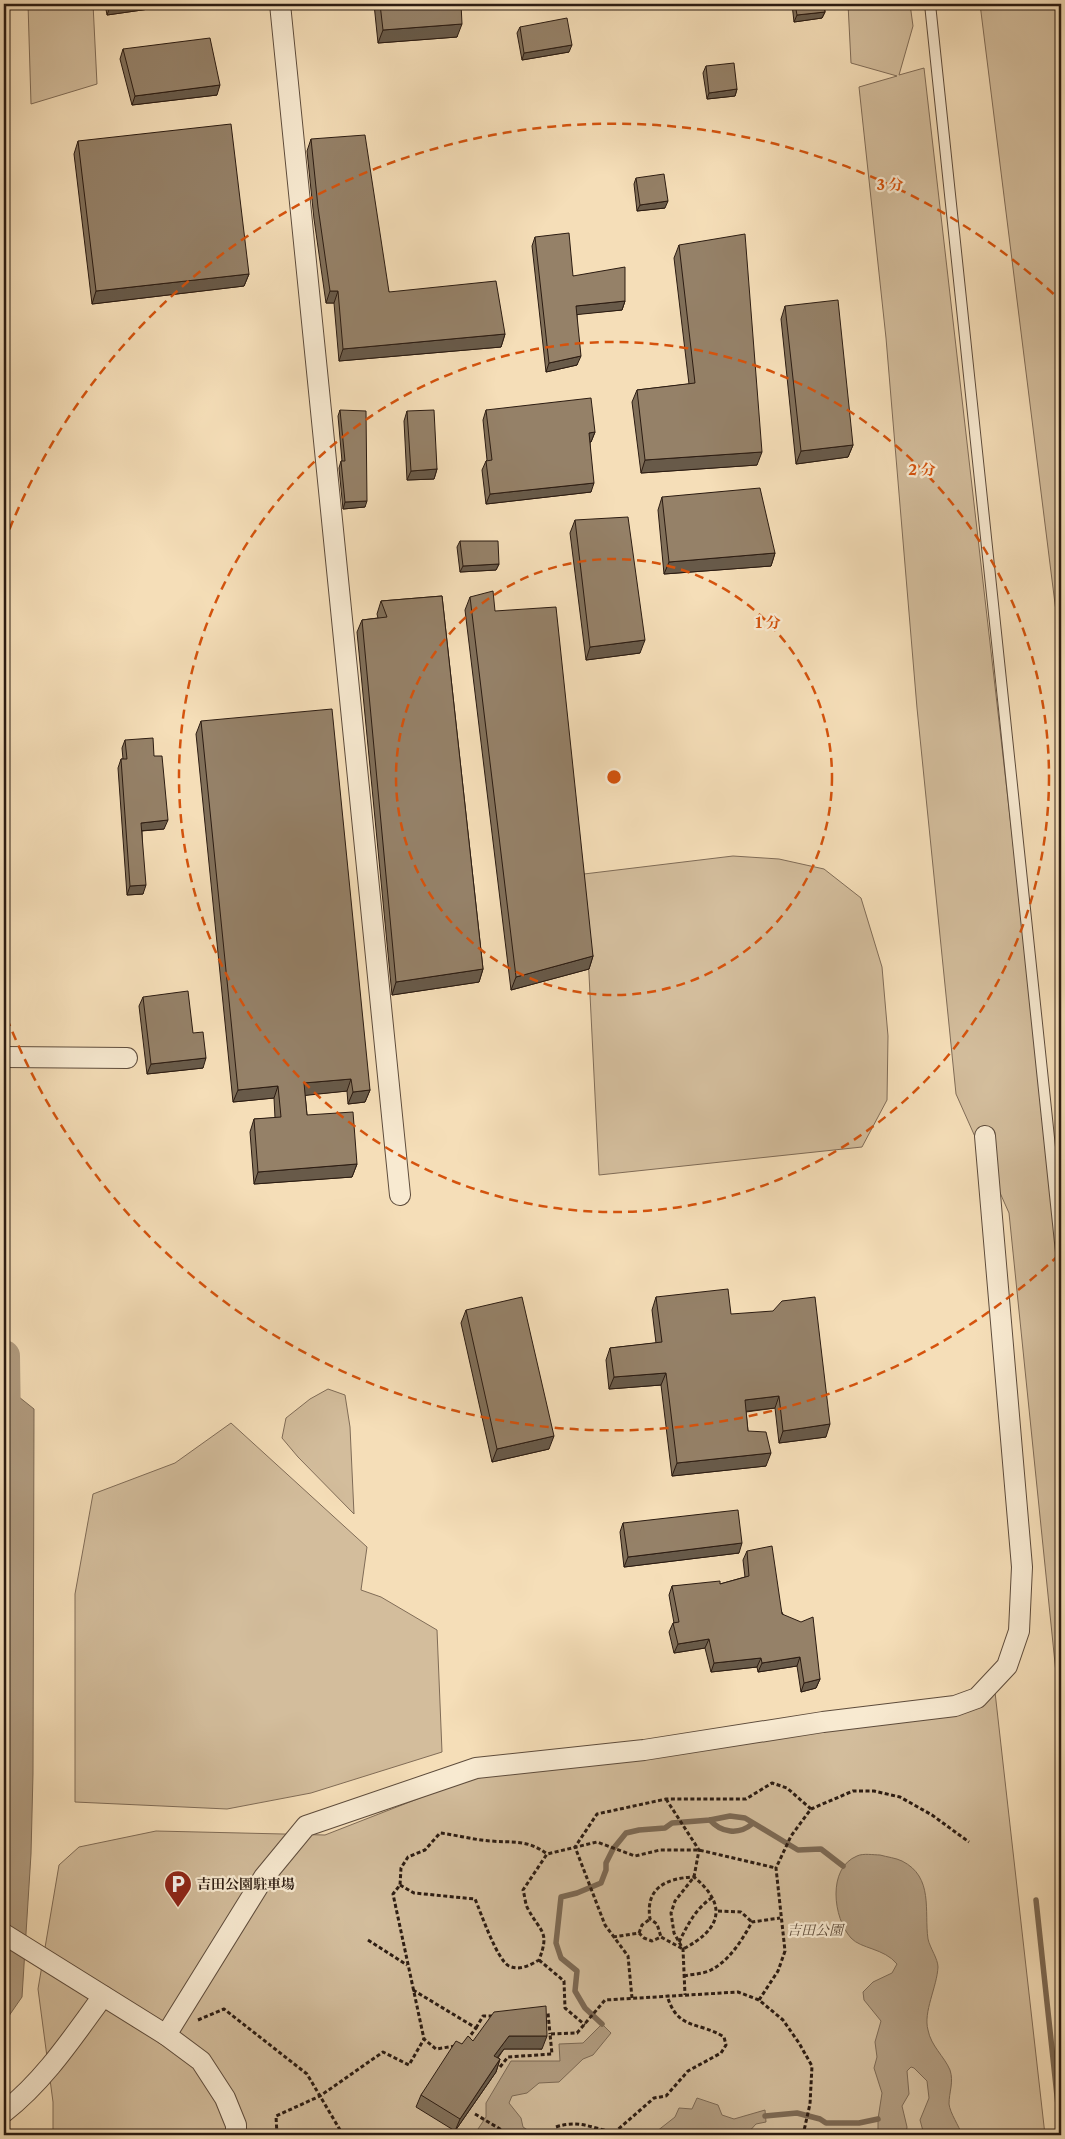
<svg xmlns="http://www.w3.org/2000/svg" width="1065" height="2139" font-family="'Libre Caslon Text','Noto Serif JP',serif">
	<style>
		.green { fill: #d3bd9c; stroke: #806c57 }
		.water { fill: #b19c80; stroke: #7c6954 }
		.lines { fill: none; stroke-linecap: round; stroke-linejoin: round }
		.stream { stroke: #7c6954; stroke-width: 5.5 }
		.river { stroke: #b19c80; stroke-width: 32 }
		.lane-casing { stroke: #5e4c3c; stroke-width: 12 }
		.street-casing { stroke: #5e4c3c; stroke-width: 22 }
		.path { stroke: #2c1c12; stroke-width: 3; stroke-dasharray: 4 2.5; stroke-linecap: butt }
		.lane { stroke: #f8ead1; stroke-width: 10 }
		.street { stroke: #f8ead1; stroke-width: 20 }
		.wall { fill: #806f59; stroke: #2c1c12 }
		.shaded-wall { fill: #685a49; stroke: #2c1c12 }
		.building { fill: #958168; stroke: #2c1c12 }
		.ring { fill: none; stroke: #d5530d; stroke-width: 2.5; stroke-dasharray: 9 6 }
		.labels { text-anchor: middle; dominant-baseline: central; stroke-width: 4.5; stroke-linejoin: round; paint-order: stroke }
		.poi-label { font-size: 14px; font-weight: bold; fill: #2c1c12; stroke: #f8ead1; text-anchor: start }
		.park-label { font-size: 14px; font-style: italic; fill: #5e4c3b; stroke: #f8ead1 }
		.centre { fill: #d5530d; stroke: #f8ead1; stroke-width: 2.5 }
		.ring-label { font-size: 15px; text-anchor: middle; font-weight: bold; fill: #d5530d; stroke: #f8ead1; stroke-width: 4.5; stroke-linejoin: round; paint-order: stroke }
	</style>
	<rect width="100%" height="100%" fill="#f5deb8"/>
	<filter id="stains"><feTurbulence type="fractalNoise" baseFrequency=".004" numOctaves="4"/><feColorMatrix values="0 0 0 0 .2 0 0 0 0 .09 0 0 0 0 .02 0 0 0 .5 -.17"/></filter>
	<radialGradient id="worn" r=".72"><stop offset=".6" stop-color="#630" stop-opacity="0"/><stop offset="1" stop-color="#630" stop-opacity=".3"/></radialGradient>
	<g class="green">
		<path d="M 28,4 L 93,4 L 97,84 L 31,104 Z"/>
		<path d="M 848,4 L 910,4 L 913,26 L 899,75 L 924,68 L 1061,1261 L 1061,1722 L 1009,1213 L 956,1094 L 917,708 L 886,338 L 859,87 L 897,76 L 851,63 Z"/>
		<path d="M 980,4 L 1061,4 L 1061,651 L 1051,572 Z"/>
		<path d="M 733,856 L 779,859 L 824,869 L 861,898 L 882,967 L 888,1036 L 887,1100 L 862,1147 L 599,1175 L 584,874 Z"/>
		<path d="M 328,1389 L 345,1395 L 350,1427 L 354,1514 L 298,1457 L 282,1438 L 286,1418 L 310,1399 Z"/>
		<path d="M 231,1423 L 367,1547 L 361,1590 L 381,1597 L 437,1630 L 442,1752 L 311,1793 L 227,1809 L 75,1802 L 75,1594 L 93,1494 L 175,1463 Z"/>
		<path d="M 995,1692 L 1045,2135 L 53,2135 L 53,2102 L 38,1989 L 59,1865 L 79,1847 L 156,1831 L 325,1835 L 466,1780 Z"/>
	</g>
	<g class="water">
		<path d="M 4,1385 L 34,1409 L 33,1774 L 31,1854 L 22,1997 L 4,2023 Z"/>
		<path d="M 880,1855 C 887,1857 896,1858 902,1861 C 934,1877 924,1911 928,1939 C 930,1948 938,1959 938,1967 C 937,1987 923,2012 928,2030 C 931,2046 944,2056 950,2070 C 954,2082 949,2092 949,2104 C 950,2113 959,2126 962,2135 L 928,2135 L 923,2131 L 920,2120 L 929,2098 L 927,2081 L 914,2068 L 911,2067 L 907,2071 L 909,2094 L 902,2106 L 907,2127 L 906,2135 L 878,2135 L 878,2119 L 882,2093 L 874,2068 L 877,2057 L 875,2042 L 881,2021 L 864,2000 L 863,1992 L 873,1982 L 892,1973 L 897,1964 C 884,1948 861,1949 851,1938 C 833,1918 827,1868 857,1856 C 863,1853 874,1855 880,1855 Z"/>
		<path d="M 602,2024 L 611,2033 L 593,2055 L 583,2059 L 559,2082 L 539,2083 L 527,2093 L 512,2096 L 509,2103 L 521,2118 L 523,2127 L 535,2135 L 474,2135 L 486,2117 L 486,2103 L 511,2061 L 560,2061 L 559,2044 L 583,2043 Z"/>
		<path d="M 697,2098 L 718,2105 L 722,2115 L 734,2119 L 765,2110 L 766,2122 L 756,2124 L 746,2135 L 652,2135 L 675,2117 L 679,2108 L 692,2109 Z"/>
	</g>
	<g class="lines">
		<g class="stream">
			<path d="M 710,1820 C 721,1833 739,1835 752,1824"/>
			<path d="M 1036,1900 L 1061,2133"/>
			<path d="M 602,2024 L 585,2008 L 575,1991 L 577,1971 L 561,1958 L 556,1943 L 561,1897 L 577,1893 L 601,1883 L 606,1870 L 606,1863 L 613,1849 L 626,1833 L 639,1830 L 665,1828 L 672,1823 L 710,1820 L 730,1816 L 745,1818 L 798,1850 L 821,1849 L 843,1866"/>
			<path d="M 765,2116 L 797,2113 L 820,2119 L 826,2123 L 859,2123 L 878,2119"/>
		</g>
		<path class="river" d="M 4,1356 L 5,1429"/>
		<g class="lane-casing">
			<path id="lane" d="M 930,4 L 1061,1252"/>
		</g>
		<g class="street-casing">
			<g id="street">
				<path d="M 280,4 L 400,1195"/>
				<path d="M 4,1057 L 127,1058"/>
				<path d="M 4,1934 L 166,2035 L 201,2061 L 225,2098 L 236,2125 L 236,2135"/>
				<path d="M 166,2035 L 264,1877 L 306,1826 L 476,1768 L 644,1750 L 823,1722 L 955,1706 L 977,1698 L 1007,1666 L 1019,1631 L 1022,1567 L 985,1136"/>
				<path d="M 4,2112 C 44,2081 73,2037 103,1996"/>
			</g>
		</g>
		<g class="path">
			<path d="M 666,1799 L 699,1850 L 694,1877 L 675,1901 L 671,1913 L 674,1933 L 683,1949 L 685,1995"/>
			<path d="M 400,1885 L 414,1893 L 475,1899 C 481,1913 497,1960 509,1966 C 520,1971 530,1965 539,1960 C 550,1931 541,1933 528,1909 C 525,1904 525,1896 523,1890 L 547,1854 L 597,1842 L 635,1856 L 660,1850 L 699,1850 L 776,1868"/>
			<path d="M 718,1911 L 741,1912 L 752,1922"/>
			<path d="M 639,1933 L 642,1925 L 650,1919"/>
			<path d="M 613,1937 L 639,1933 L 644,1938 L 652,1941 L 661,1937 L 683,1949 C 720,1930 729,1906 694,1877 C 666,1878 645,1888 650,1919 L 657,1924 L 661,1937"/>
			<path d="M 368,1940 L 407,1965"/>
			<path d="M 679,1942 C 688,1924 696,1908 713,1897"/>
			<path d="M 539,1960 L 564,1981 L 565,2008 L 585,2025"/>
			<path d="M 684,1976 C 693,1974 703,1974 711,1970 C 730,1960 742,1940 752,1922 L 780,1918"/>
			<path d="M 413,1990 L 476,2028 L 467,2040"/>
			<path d="M 632,1998 L 628,1956 L 605,1925 L 575,1847 L 597,1814 L 666,1799 L 746,1799 L 772,1783 L 787,1788 L 811,1809"/>
			<path d="M 759,2000 L 778,1971 L 785,1951 L 776,1868 L 791,1836 L 811,1809 L 853,1791 L 874,1791 L 900,1797 L 932,1815 L 969,1842"/>
			<path d="M 542,2013 L 548,2013 L 550,2034"/>
			<path d="M 198,2020 L 224,2009 L 307,2074 L 343,2135"/>
			<path d="M 476,2028 L 483,2016 L 494,2016"/>
			<path d="M 455,2046 L 436,2049 L 424,2039 L 393,1894 L 400,1885 L 401,1868 L 408,1857 L 425,1850 L 440,1833 C 457,1835 474,1840 491,1841 C 513,1843 527,1839 547,1854"/>
			<path d="M 500,2067 L 508,2057 L 552,2054 L 550,2034 L 577,2033 L 605,2000 L 738,1992 L 759,2000 L 783,2020 L 799,2043 L 812,2066 L 810,2104 L 803,2135"/>
			<path d="M 475,2114 L 510,2135"/>
			<path d="M 556,2127 C 580,2119 592,2129 615,2132 L 654,2098 L 666,2096 L 688,2071 L 721,2053 L 726,2045 L 724,2037 C 699,2021 677,2031 667,1995"/>
			<path d="M 277,2135 L 276,2116 L 320,2096 L 383,2052 L 409,2065 L 424,2039"/>
		</g>
		<use href="#lane" class="lane"/>
		<use href="#street" class="street"/>
	</g>
	<g class="wall">
		<path d="M 105,4 L 184,4 L 107,15 Z"/>
		<path d="M 374,4 L 461,4 L 457,37 L 378,43 Z"/>
		<path d="M 792,4 L 824,4 L 825,12 L 822,18 L 794,22 Z"/>
		<path d="M 520,27 L 569,52 L 522,60 L 517,33 Z"/>
		<path d="M 123,49 L 217,95 L 132,105 L 120,59 Z"/>
		<path d="M 706,66 L 737,89 L 735,96 L 707,99 L 703,73 Z"/>
		<path d="M 311,139 L 389,292 L 505,334 L 501,347 L 339,361 L 334,303 L 326,303 L 314,219 L 307,151 Z"/>
		<path d="M 78,141 L 249,274 L 244,286 L 92,304 L 74,154 Z"/>
		<path d="M 636,178 L 665,208 L 637,211 L 634,184 Z"/>
		<path d="M 535,237 L 573,276 L 625,301 L 622,310 L 577,314 L 577,365 L 546,372 L 532,246 Z"/>
		<path d="M 679,245 L 757,465 L 641,473 L 632,402 L 637,390 L 689,384 L 674,258 Z"/>
		<path d="M 785,306 L 853,445 L 848,457 L 796,464 L 781,319 Z"/>
		<path d="M 340,410 L 365,507 L 343,509 L 339,468 L 341,461 L 342,461 L 338,416 Z"/>
		<path d="M 486,410 L 595,432 L 591,442 L 590,442 L 591,492 L 486,504 L 482,470 L 486,461 L 487,460 L 483,420 Z"/>
		<path d="M 407,411 L 437,469 L 434,479 L 407,480 L 404,421 Z"/>
		<path d="M 662,497 L 775,553 L 771,566 L 664,574 L 658,510 Z"/>
		<path d="M 575,520 L 640,653 L 586,660 L 570,533 Z"/>
		<path d="M 460,541 L 499,564 L 496,570 L 460,572 L 457,547 Z"/>
		<path d="M 442,596 L 483,969 L 479,982 L 392,995 L 357,632 L 362,620 L 378,618 L 377,614 L 381,601 Z"/>
		<path d="M 470,597 L 495,611 L 593,956 L 589,969 L 511,990 L 465,610 Z"/>
		<path d="M 201,721 L 370,1090 L 365,1102 L 348,1104 L 347,1091 L 305,1095 L 307,1115 L 357,1164 L 352,1177 L 254,1184 L 250,1132 L 254,1119 L 275,1118 L 274,1098 L 233,1102 L 196,734 Z"/>
		<path d="M 125,740 L 154,756 L 164,829 L 142,831 L 143,894 L 127,895 L 118,768 L 121,759 L 123,759 L 122,748 Z"/>
		<path d="M 143,997 L 193,1033 L 203,1068 L 147,1074 L 139,1006 Z"/>
		<path d="M 656,1297 L 731,1314 L 826,1437 L 779,1443 L 775,1408 L 746,1412 L 748,1431 L 766,1466 L 672,1476 L 661,1385 L 609,1389 L 606,1360 L 610,1348 L 656,1343 L 652,1310 Z"/>
		<path d="M 466,1310 L 549,1449 L 492,1462 L 461,1323 Z"/>
		<path d="M 623,1523 L 739,1553 L 624,1567 L 620,1532 Z"/>
		<path d="M 747,1551 L 820,1679 L 816,1688 L 801,1692 L 797,1666 L 758,1672 L 757,1667 L 711,1672 L 705,1648 L 674,1653 L 669,1632 L 673,1623 L 674,1623 L 669,1595 L 672,1586 L 720,1584 L 745,1577 L 743,1560 Z"/>
		<path d="M 473,2041 L 542,2049 L 504,2049 L 498,2058 L 500,2059 L 496,2072 L 455,2131 L 416,2107 L 421,2095 L 462,2044 Z"/>
	</g>
	<g class="shaded-wall">
		<path d="M 111,4 L 184,4 L 107,15 Z"/>
		<path d="M 825,12 L 822,18 L 794,22 L 797,15 Z"/>
		<path d="M 462,24 L 457,37 L 378,43 L 383,30 Z"/>
		<path d="M 572,45 L 569,52 L 522,60 L 524,53 Z"/>
		<path d="M 220,85 L 217,95 L 132,105 L 135,96 Z"/>
		<path d="M 737,89 L 735,96 L 707,99 L 709,93 Z"/>
		<path d="M 668,201 L 665,208 L 637,211 L 640,205 Z"/>
		<path d="M 249,274 L 244,286 L 92,304 L 96,291 Z"/>
		<path d="M 330,291 L 338,291 L 334,303 L 326,303 Z"/>
		<path d="M 625,301 L 622,310 L 573,315 L 576,306 Z"/>
		<path d="M 505,334 L 501,347 L 339,361 L 343,349 Z"/>
		<path d="M 581,356 L 577,365 L 546,372 L 549,363 Z"/>
		<path d="M 595,432 L 591,442 L 585,442 L 589,433 Z"/>
		<path d="M 853,445 L 848,457 L 796,464 L 801,451 Z"/>
		<path d="M 762,452 L 757,465 L 641,473 L 645,460 Z"/>
		<path d="M 437,469 L 434,479 L 407,480 L 411,471 Z"/>
		<path d="M 594,483 L 591,492 L 486,504 L 490,494 Z"/>
		<path d="M 367,501 L 365,507 L 343,509 L 345,502 Z"/>
		<path d="M 775,553 L 771,566 L 664,574 L 669,562 Z"/>
		<path d="M 499,564 L 496,570 L 460,572 L 463,566 Z"/>
		<path d="M 645,640 L 640,653 L 586,660 L 590,647 Z"/>
		<path d="M 168,820 L 164,829 L 138,831 L 141,823 Z"/>
		<path d="M 146,885 L 143,894 L 127,895 L 130,886 Z"/>
		<path d="M 593,956 L 589,969 L 511,990 L 516,977 Z"/>
		<path d="M 483,969 L 479,982 L 392,995 L 396,982 Z"/>
		<path d="M 206,1058 L 203,1068 L 147,1074 L 151,1064 Z"/>
		<path d="M 351,1079 L 347,1091 L 300,1096 L 304,1083 Z"/>
		<path d="M 278,1086 L 274,1098 L 233,1102 L 238,1090 Z"/>
		<path d="M 370,1090 L 365,1102 L 348,1104 L 353,1092 Z"/>
		<path d="M 357,1164 L 352,1177 L 254,1184 L 258,1172 Z"/>
		<path d="M 666,1373 L 661,1385 L 609,1389 L 614,1377 Z"/>
		<path d="M 779,1396 L 775,1408 L 740,1412 L 745,1400 Z"/>
		<path d="M 830,1424 L 826,1437 L 779,1443 L 783,1431 Z"/>
		<path d="M 554,1436 L 549,1449 L 492,1462 L 497,1449 Z"/>
		<path d="M 771,1453 L 766,1466 L 672,1476 L 677,1463 Z"/>
		<path d="M 742,1543 L 739,1553 L 624,1567 L 628,1557 Z"/>
		<path d="M 709,1639 L 705,1648 L 674,1653 L 678,1644 Z"/>
		<path d="M 800,1657 L 797,1666 L 758,1672 L 762,1663 Z"/>
		<path d="M 761,1658 L 757,1667 L 711,1672 L 714,1663 Z"/>
		<path d="M 820,1679 L 816,1688 L 801,1692 L 804,1683 Z"/>
		<path d="M 509,2036 L 547,2036 L 542,2049 L 504,2049 L 489,2068 L 494,2056 Z"/>
		<path d="M 500,2059 L 496,2072 L 455,2131 L 460,2119 Z"/>
	</g>
	<g class="building">
		<path d="M 380,4 L 461,4 L 462,24 L 383,30 Z"/>
		<path d="M 795,4 L 824,4 L 825,12 L 797,15 Z"/>
		<path d="M 567,18 L 572,45 L 524,53 L 520,27 Z"/>
		<path d="M 210,38 L 220,85 L 135,96 L 123,49 Z"/>
		<path d="M 734,63 L 737,89 L 709,93 L 706,66 Z"/>
		<path d="M 231,124 L 249,274 L 96,291 L 78,141 Z"/>
		<path d="M 365,135 L 389,292 L 496,281 L 505,334 L 343,349 L 338,291 L 330,291 L 318,207 L 311,139 Z"/>
		<path d="M 664,174 L 668,201 L 640,205 L 636,178 Z"/>
		<path d="M 569,233 L 573,276 L 625,267 L 625,301 L 576,306 L 581,356 L 549,363 L 535,237 Z"/>
		<path d="M 745,234 L 762,452 L 645,460 L 637,390 L 695,383 L 679,245 Z"/>
		<path d="M 838,300 L 853,445 L 801,451 L 785,306 Z"/>
		<path d="M 591,398 L 595,432 L 589,433 L 594,483 L 490,494 L 486,461 L 492,460 L 486,410 Z"/>
		<path d="M 340,410 L 366,411 L 367,501 L 345,502 L 341,461 L 345,461 Z"/>
		<path d="M 434,410 L 437,469 L 411,471 L 407,411 Z"/>
		<path d="M 760,488 L 775,553 L 669,562 L 662,497 Z"/>
		<path d="M 628,517 L 645,640 L 590,647 L 575,520 Z"/>
		<path d="M 460,541 L 498,541 L 499,564 L 463,566 Z"/>
		<path d="M 493,591 L 495,611 L 556,607 L 593,956 L 516,977 L 470,597 Z"/>
		<path d="M 442,596 L 483,969 L 396,982 L 362,620 L 387,617 L 381,601 Z"/>
		<path d="M 332,709 L 370,1090 L 353,1092 L 351,1079 L 304,1083 L 307,1115 L 353,1112 L 357,1164 L 258,1172 L 254,1119 L 281,1117 L 278,1086 L 238,1090 L 201,721 Z"/>
		<path d="M 153,738 L 154,756 L 162,756 L 168,820 L 141,823 L 146,885 L 130,886 L 121,759 L 127,759 L 125,740 Z"/>
		<path d="M 188,991 L 193,1033 L 203,1032 L 206,1058 L 151,1064 L 143,997 Z"/>
		<path d="M 728,1289 L 731,1314 L 773,1311 L 782,1301 L 815,1297 L 830,1424 L 783,1431 L 779,1396 L 745,1400 L 748,1431 L 766,1432 L 771,1453 L 677,1463 L 666,1373 L 614,1377 L 610,1348 L 662,1342 L 656,1297 Z"/>
		<path d="M 522,1297 L 554,1436 L 497,1449 L 466,1310 Z"/>
		<path d="M 738,1510 L 742,1543 L 628,1557 L 623,1523 Z"/>
		<path d="M 772,1546 L 782,1614 L 801,1622 L 813,1617 L 820,1679 L 804,1683 L 800,1657 L 762,1663 L 761,1658 L 714,1663 L 709,1639 L 678,1644 L 673,1623 L 679,1622 L 672,1586 L 720,1581 L 720,1584 L 749,1576 L 747,1551 Z"/>
		<path d="M 546,2006 L 547,2036 L 509,2036 L 494,2056 L 500,2059 L 460,2119 L 421,2095 L 456,2041 L 462,2044 L 468,2036 L 473,2041 L 494,2012 Z"/>
	</g>
	<g class="ring">
		<circle cx="614" cy="777" r="218"/>
		<circle cx="614" cy="777" r="435"/>
		<path d="M1059 1255A653 653 0 0 1 4 1011M4 543A653 653 0 0 1 1059 299"/>
	</g>
	<defs>
		<g id="parking-pin" transform="scale(1.4375)"><path d="M0 17L-7.5 6A9.5 9.5 0 1 1 7.5 6Z" fill="#8f2418" stroke="#f8ead1"/><path d="M-3.5-5.5H1a3.5 3.5 0 0 1 0 7H-1V5.5H-3.5ZM-1-3.4V-.6H.8a1.4 1.4 0 0 0 0-2.8Z" fill="#fff"/></g>
	</defs>
	<g fill-rule="evenodd">
		<use href="#parking-pin" x="178" y="1884"/>
	</g>
	<g class="labels">
		<g class="poi-label">
			<text x="197" y="1884">吉田公園駐車場</text>
		</g>
		<g class="park-label">
			<text x="815" y="1930">吉田公園</text>
		</g>
	</g>
	<circle cx="614" cy="777" r="8" class="centre"/>
	<g class="ring-label">
		<text x="890" y="190">3 分</text>
		<text x="922" y="475">2 分</text>
		<text x="768" y="628">1 分</text>
	</g>
	<rect width="1065" height="2139" fill="none" stroke="#f5deb8" stroke-width="20"/>
	<rect x="5" y="5" width="1055" height="2129" fill="none" stroke="#2c1c12" stroke-width="2.5"/>
	<rect x="10" y="10" width="1045" height="2119" fill="none" stroke="#2c1c12"/>
	<rect width="100%" height="100%" filter="url(#stains)"/>
	<rect width="100%" height="100%" fill="url(#worn)"/>
</svg>
